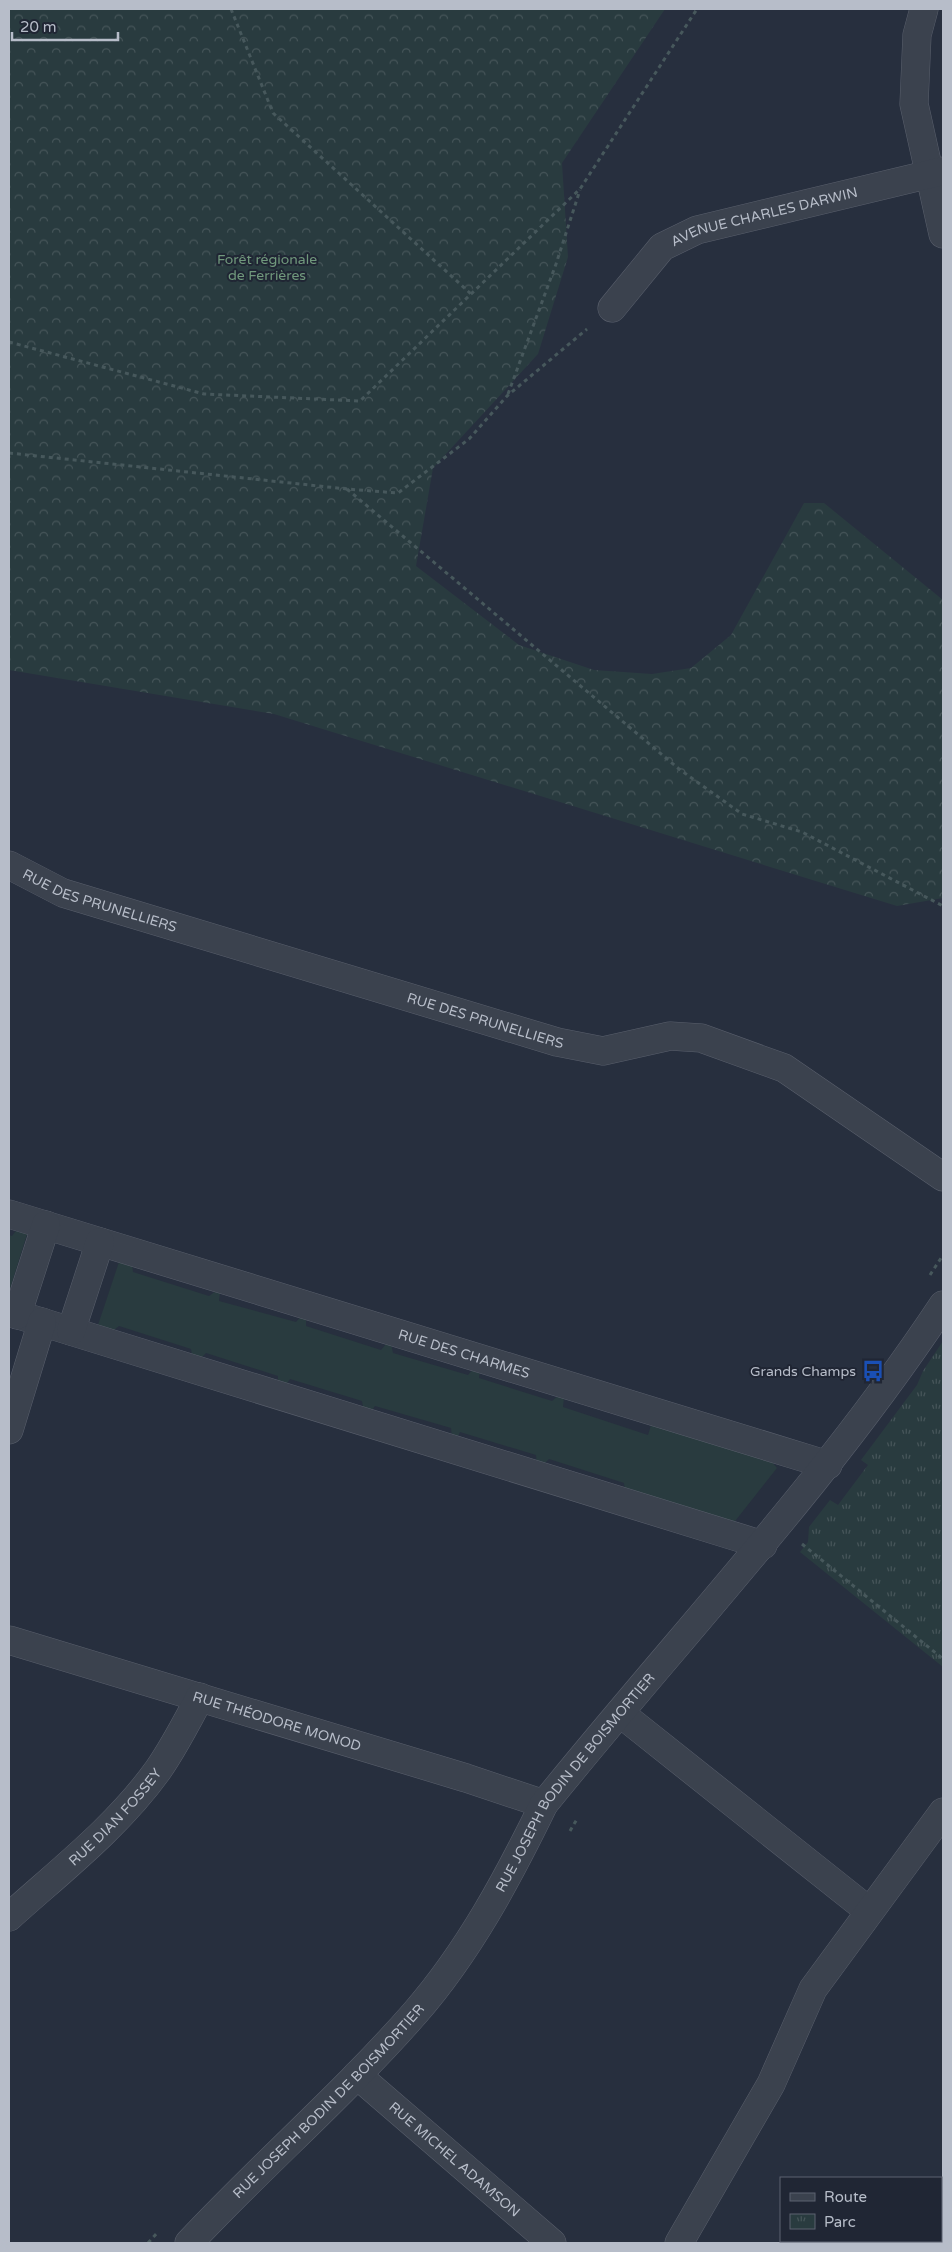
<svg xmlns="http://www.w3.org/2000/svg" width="952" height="2252" font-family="'Varela Round',sans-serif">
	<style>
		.grass { fill: #293b3f }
		.forest { fill: url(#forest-crowns) }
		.park { fill: url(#park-tufts) }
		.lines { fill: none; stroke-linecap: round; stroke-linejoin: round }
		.minor-casing { stroke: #595f6c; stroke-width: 29 }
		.path { stroke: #47585c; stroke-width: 3; stroke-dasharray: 4 4; stroke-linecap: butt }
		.minor { stroke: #3b424e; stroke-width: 28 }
		.labels { text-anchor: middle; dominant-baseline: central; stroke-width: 4; stroke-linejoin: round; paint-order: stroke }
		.street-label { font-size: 14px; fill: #b7bdc9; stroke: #202634 }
		.park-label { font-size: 14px; fill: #70987c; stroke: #202634 }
		.poi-label { font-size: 14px; fill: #b7bdc9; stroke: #202634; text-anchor: end }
	</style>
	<defs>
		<pattern id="forest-crowns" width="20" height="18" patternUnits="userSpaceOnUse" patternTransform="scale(1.25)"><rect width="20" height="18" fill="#293b3f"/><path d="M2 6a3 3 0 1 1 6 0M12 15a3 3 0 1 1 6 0" fill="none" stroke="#465559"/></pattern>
		<pattern id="park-tufts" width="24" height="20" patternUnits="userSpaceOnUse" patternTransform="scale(1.25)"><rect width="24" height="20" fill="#293b3f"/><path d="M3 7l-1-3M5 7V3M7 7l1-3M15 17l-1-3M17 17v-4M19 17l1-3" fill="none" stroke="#465559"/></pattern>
	</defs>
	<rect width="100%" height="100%" fill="#272f3e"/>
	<g class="grass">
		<path d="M 18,1228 L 28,1231 L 9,1292 L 9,1235 L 12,1236 Z"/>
		<path d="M 120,1259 L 132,1264 L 133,1272 L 209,1296 L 217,1290 L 220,1292 L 219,1301 L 296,1322 L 302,1315 L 306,1319 L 306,1326 L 381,1350 L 387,1343 L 391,1344 L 393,1353 L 468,1375 L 475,1367 L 480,1369 L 479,1378 L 552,1401 L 560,1394 L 564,1398 L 563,1407 L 648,1435 L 652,1422 L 772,1462 L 777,1468 L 732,1525 L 625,1493 L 624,1483 L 549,1459 L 541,1467 L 537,1466 L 536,1455 L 460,1432 L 456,1441 L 452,1440 L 451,1428 L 375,1406 L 368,1415 L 364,1413 L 362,1401 L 290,1379 L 284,1388 L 278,1387 L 278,1376 L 206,1353 L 197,1362 L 193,1361 L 191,1349 L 119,1326 L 109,1334 L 96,1331 Z"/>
	</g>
	<path class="forest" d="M 9,9 L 665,9 L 562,163 L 568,257 L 538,354 L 433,468 L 416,566 L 519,645 L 594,670 L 652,674 L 691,668 L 731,635 L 804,503 L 824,503 L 943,600 L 943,898 L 897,906 L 274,714 L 9,670 Z"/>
	<path class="park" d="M 943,1341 L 943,1667 L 800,1552 L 808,1542 L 809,1527 L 830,1500 L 838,1505 L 868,1465 L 861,1460 L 917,1385 L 923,1371 Z"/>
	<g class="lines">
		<g class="minor-casing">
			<g id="minor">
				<path d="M 924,9 L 917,35 L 914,104 L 943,234"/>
				<path id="s1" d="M 612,308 L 662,247 L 697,230 L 943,171"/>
				<path id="s2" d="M 9,865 L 63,893 L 557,1042 L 603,1051 L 670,1036 L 701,1038 L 784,1068 L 943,1177"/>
				<path id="s3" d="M 9,1214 L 828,1465"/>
				<path d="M 9,1312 L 763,1545"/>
				<path d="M 17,1315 L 46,1225"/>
				<path d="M 71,1331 L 100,1242"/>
				<path d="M 9,1430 L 42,1322"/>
				<path id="s4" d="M 9,1640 L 466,1778 L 544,1804"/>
				<path d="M 620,1713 L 869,1911"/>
				<path id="s5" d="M 9,1917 C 60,1871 117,1827 158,1770 C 174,1747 187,1722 200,1697"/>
				<path id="s6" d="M 357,2075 L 552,2243"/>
				<path id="s7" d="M 189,2243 C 262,2165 344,2094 415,2013 C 469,1951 508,1878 544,1804 C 678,1638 825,1483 943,1305"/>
				<path d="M 679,2243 L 771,2084 L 813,1989 L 943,1812"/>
			</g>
		</g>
		<g class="path">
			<path d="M 231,9 L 273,113 L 471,294"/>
			<path d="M 9,342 L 204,394 L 360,401 L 580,189 L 697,9"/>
			<path d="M 508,394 L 556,264 L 580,190"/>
			<path d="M 9,453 L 347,489 L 398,493 L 469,439 L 507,396 L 587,329"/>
			<path d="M 347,489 L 679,769 L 742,814 L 802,832 L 943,906"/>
			<path d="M 930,1275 L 943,1255"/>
			<path d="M 802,1544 L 943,1659"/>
			<path d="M 570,1831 L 577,1819"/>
			<path d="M 148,2243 L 158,2232"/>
		</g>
		<use href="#minor" class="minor"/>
	</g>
	<defs>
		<g id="bus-bare" transform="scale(1.725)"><path d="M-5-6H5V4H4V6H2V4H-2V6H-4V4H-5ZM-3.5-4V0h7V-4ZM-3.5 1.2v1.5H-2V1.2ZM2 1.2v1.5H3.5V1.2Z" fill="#1a4fb4" stroke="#202634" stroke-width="2.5" paint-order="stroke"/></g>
	</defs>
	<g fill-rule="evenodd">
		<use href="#bus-bare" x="873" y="1371"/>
	</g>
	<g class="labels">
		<g class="street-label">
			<text stroke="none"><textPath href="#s1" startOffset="186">AVENUE CHARLES DARWIN</textPath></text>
			<text stroke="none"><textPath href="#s2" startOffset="98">RUE DES PRUNELLIERS</textPath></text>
			<text stroke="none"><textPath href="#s2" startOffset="502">RUE DES PRUNELLIERS</textPath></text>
			<text stroke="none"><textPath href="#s3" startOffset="476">RUE DES CHARMES</textPath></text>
			<text stroke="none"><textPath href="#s4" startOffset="280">RUE THÉODORE MONOD</textPath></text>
			<text stroke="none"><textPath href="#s7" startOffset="604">RUE JOSEPH BODIN DE BOISMORTIER</textPath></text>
			<text stroke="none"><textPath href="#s5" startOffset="146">RUE DIAN FOSSEY</textPath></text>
			<text stroke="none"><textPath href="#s7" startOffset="199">RUE JOSEPH BODIN DE BOISMORTIER</textPath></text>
			<text stroke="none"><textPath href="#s6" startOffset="129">RUE MICHEL ADAMSON</textPath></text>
		</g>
		<g class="park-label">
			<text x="267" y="259">Forêt régionale<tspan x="267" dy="16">de Ferrières</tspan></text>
		</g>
		<g class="poi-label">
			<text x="856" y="1371">Grands Champs</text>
		</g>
	</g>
	<rect width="952" height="2252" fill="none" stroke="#b7bdc9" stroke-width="20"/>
	<rect x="780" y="2177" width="162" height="65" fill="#202634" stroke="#5c6270"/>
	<rect x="790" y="2193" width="25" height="8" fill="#3b424e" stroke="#5c6270"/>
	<text x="824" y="2202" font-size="15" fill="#b7bdc9">Route</text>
	<rect x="790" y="2214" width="25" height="15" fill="url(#park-tufts)" stroke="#5c6270"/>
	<text x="824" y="2227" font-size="15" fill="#b7bdc9">Parc</text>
	<path d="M12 32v8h106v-8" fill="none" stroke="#b7bdc9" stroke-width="2.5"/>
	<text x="20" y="32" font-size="15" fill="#b7bdc9" stroke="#202634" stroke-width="4" paint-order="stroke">20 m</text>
</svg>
